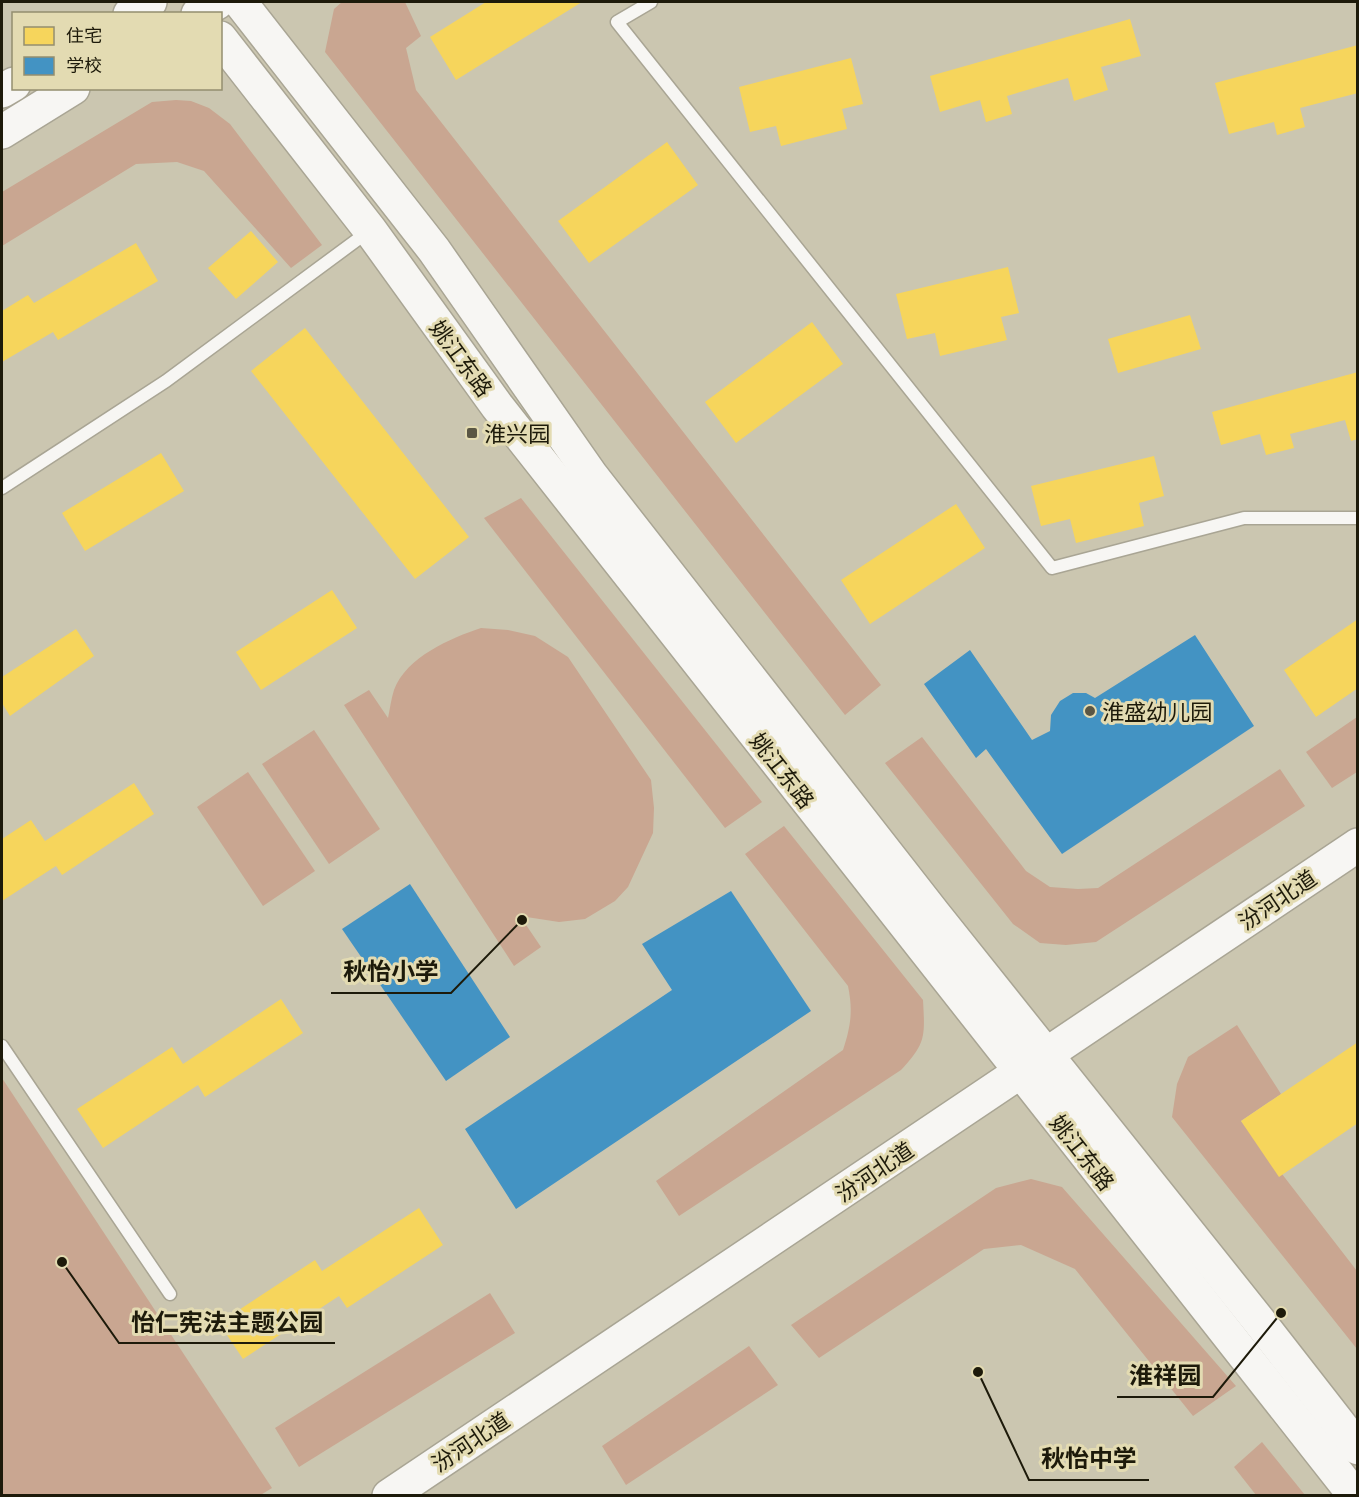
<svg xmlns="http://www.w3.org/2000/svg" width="1359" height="1497" font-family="'Exo 2','Noto Sans SC',sans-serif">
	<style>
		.green { fill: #c9a691 }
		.homes { fill: #f6d55c }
		.schools { fill: #4393c3 }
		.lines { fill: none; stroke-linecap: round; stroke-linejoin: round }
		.lane-casing { stroke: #a9a594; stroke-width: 15 }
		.secondary-casing { stroke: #a9a594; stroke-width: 36 }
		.lane { stroke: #f7f6f3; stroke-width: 12 }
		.secondary { stroke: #f7f6f3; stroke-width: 33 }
		.poi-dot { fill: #5a5644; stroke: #e3dbb2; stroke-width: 2 }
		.labels { text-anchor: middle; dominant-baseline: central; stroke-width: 6; stroke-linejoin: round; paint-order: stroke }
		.street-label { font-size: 22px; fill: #1d1a0a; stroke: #e3dbb2 }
		.poi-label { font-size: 22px; fill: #1d1a0a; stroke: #e3dbb2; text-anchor: start }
		.leader { fill: none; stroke: #1d1a0a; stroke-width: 2 }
		.callout-dot { fill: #1d1a0a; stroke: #e3dbb2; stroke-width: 2 }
		.callout-label { font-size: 24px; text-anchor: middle; font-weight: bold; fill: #1d1a0a; stroke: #e3dbb2; stroke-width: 6; stroke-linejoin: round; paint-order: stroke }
	</style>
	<rect width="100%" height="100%" fill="#cbc6b0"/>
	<g class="green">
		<path d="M 342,2 L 405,2 L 421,36 L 406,48 L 416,90 L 881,685 L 845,715 L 325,52 L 334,9 Z"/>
		<path d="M 176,100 L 191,101 L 209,108 L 230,124 L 322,245 L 291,268 L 204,171 L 177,162 L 136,164 L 2,246 L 2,192 L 152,102 Z"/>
		<path d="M 521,498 L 762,802 L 725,828 L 484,518 Z"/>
		<path d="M 481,628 L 508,630 L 535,636 L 568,657 L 651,780 L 654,808 L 653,833 L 628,887 L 615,901 L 585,919 L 559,922 L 520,916 L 541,947 L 514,966 L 344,705 L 369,690 L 388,718 C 390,709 391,699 394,690 C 406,657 451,638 481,628 Z"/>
		<path d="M 1357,717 L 1357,772 L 1332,788 L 1306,752 Z"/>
		<path d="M 314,730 L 380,829 L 329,864 L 262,764 Z"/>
		<path d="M 922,737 L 1026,871 L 1050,887 L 1078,889 L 1098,888 L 1280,769 L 1305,806 L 1096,942 L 1066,945 L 1040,943 L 1013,924 L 885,763 Z"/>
		<path d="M 248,772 L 315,871 L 263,906 L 197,807 Z"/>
		<path d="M 784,826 L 923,1000 C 925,1037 926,1043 901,1070 L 679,1216 L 656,1181 L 843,1050 C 851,1026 853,1010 848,986 L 745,854 Z"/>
		<path d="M 1237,1025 L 1281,1094 L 1241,1121 L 1357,1271 L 1357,1349 L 1172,1117 L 1177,1084 L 1188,1057 Z"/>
		<path d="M 2,1078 L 272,1488 L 259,1496 L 2,1495 Z"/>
		<path d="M 1031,1179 L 1062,1187 L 1236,1386 L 1193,1416 L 1075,1269 L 1021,1245 L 984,1249 L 819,1358 L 791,1325 L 996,1188 Z"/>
		<path d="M 490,1293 L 515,1333 L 299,1467 L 275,1428 Z"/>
		<path d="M 749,1346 L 778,1385 L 626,1485 L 602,1446 Z"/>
		<path d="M 1262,1442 L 1305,1495 L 1256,1495 L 1234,1467 Z"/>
	</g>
	<g class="homes">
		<path d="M 486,2 L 582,2 L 456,80 L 430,37 Z"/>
		<path d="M 1130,19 L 1141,56 L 1101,67 L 1108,90 L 1074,101 L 1068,78 L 1007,96 L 1012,114 L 986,122 L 980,100 L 940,112 L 930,76 Z"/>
		<path d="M 1358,45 L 1358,93 L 1300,108 L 1305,127 L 1277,135 L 1274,122 L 1229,134 L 1215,83 Z"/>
		<path d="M 851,58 L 863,104 L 842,109 L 847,129 L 781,146 L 776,126 L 750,132 L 739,87 Z"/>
		<path d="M 667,142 L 698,185 L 589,263 L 558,221 Z"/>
		<path d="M 251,231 L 278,262 L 236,299 L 208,268 Z"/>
		<path d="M 136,243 L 158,281 L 58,340 L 53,332 L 2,362 L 2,311 L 28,295 L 34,303 Z"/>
		<path d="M 1008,267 L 1019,313 L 1001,317 L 1007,340 L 940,356 L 935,333 L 907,339 L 896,294 Z"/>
		<path d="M 1190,315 L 1201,349 L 1118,373 L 1108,339 Z"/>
		<path d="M 812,322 L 843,364 L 736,443 L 705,402 Z"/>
		<path d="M 305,328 L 469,537 L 415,579 L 251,371 Z"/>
		<path d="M 1358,372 L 1358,439 L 1351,441 L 1345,420 L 1290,434 L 1294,448 L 1266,455 L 1260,434 L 1221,445 L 1212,412 Z"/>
		<path d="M 161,453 L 184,491 L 85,551 L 62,513 Z"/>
		<path d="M 1154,456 L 1164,496 L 1139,503 L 1144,526 L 1076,543 L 1070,519 L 1041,526 L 1031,486 Z"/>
		<path d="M 956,504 L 985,548 L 870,624 L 841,580 Z"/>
		<path d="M 332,590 L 357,628 L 261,690 L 236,652 Z"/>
		<path d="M 1358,619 L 1358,688 L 1316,717 L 1284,670 Z"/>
		<path d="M 76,629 L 94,656 L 10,716 L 2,703 L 2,677 Z"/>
		<path d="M 134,783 L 154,814 L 62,875 L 56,866 L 2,901 L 2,839 L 31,820 L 45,841 Z"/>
		<path d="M 281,999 L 303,1033 L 205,1097 L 198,1085 L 103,1148 L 77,1109 L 172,1047 L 183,1064 Z"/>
		<path d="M 1358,1042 L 1358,1123 L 1279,1177 L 1241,1121 Z"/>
		<path d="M 419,1208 L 443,1245 L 347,1308 L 339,1296 L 243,1359 L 219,1323 L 315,1260 L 322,1271 Z"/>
	</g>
	<g class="schools">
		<path d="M 1195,635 L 1254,726 L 1062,854 L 986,749 L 976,758 L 924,684 L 970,650 L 1032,740 L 1050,731 L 1051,715 L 1060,701 L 1073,693 L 1086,693 L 1095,698 Z"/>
		<path d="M 410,884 L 510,1037 L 446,1081 L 342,929 Z"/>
		<path d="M 731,891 L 811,1011 L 516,1209 L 465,1129 L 672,990 L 642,944 Z"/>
	</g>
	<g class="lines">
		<g class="lane-casing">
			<g id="lane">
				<path d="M 651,2 L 617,22 L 1052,568 L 1244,518 L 1358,518"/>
				<path d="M 2,488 L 166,381 L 369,231"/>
				<path d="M 2,1046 L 170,1294"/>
			</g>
		</g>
		<g class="secondary-casing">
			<g id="secondary">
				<path d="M 240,2 L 434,250 L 591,475 L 934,914 L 1259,1321 L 1358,1448"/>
				<path d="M 130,14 L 150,2"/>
				<path d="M 198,14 L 218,2"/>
				<path d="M 220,38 L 370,230 L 497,406 L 1355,1496"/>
				<path d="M 2,91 L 14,84"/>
				<path d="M 2,132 L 73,88"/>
				<path d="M 389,1496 L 1358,845"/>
			</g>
		</g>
		<use href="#lane" class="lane"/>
		<use href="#secondary" class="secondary"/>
	</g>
	<g class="poi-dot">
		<rect x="466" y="427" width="12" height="12" rx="3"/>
		<circle cx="1090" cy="711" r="6"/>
	</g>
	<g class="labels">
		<g class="street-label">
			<text transform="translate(462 358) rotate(54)">姚江东路</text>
			<text transform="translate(783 770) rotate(52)">姚江东路</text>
			<text transform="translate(1277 899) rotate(-34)">汾河北道</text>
			<text transform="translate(1083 1152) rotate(52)">姚江东路</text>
			<text transform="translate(874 1171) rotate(-34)">汾河北道</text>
			<text transform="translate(470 1441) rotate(-34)">汾河北道</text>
		</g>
		<g class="poi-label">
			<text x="484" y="433">淮兴园</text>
			<text x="1102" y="711">淮盛幼儿园</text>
		</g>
	</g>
	<path class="leader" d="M522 920L451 993H331M62 1262L119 1343H335M1281 1313L1213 1397H1117M978 1372L1029 1480H1149"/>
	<g class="callout-dot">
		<circle cx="522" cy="920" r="6"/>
		<circle cx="62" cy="1262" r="6"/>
		<circle cx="1281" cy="1313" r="6"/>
		<circle cx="978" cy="1372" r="6"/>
	</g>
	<g class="callout-label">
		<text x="391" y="980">秋怡小学</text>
		<text x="227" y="1331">怡仁宪法主题公园</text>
		<text x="1165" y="1384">淮祥园</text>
		<text x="1089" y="1467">秋怡中学</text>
	</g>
	<rect width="1359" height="1497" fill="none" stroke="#1d1a0a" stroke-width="6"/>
	<rect x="12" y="12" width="210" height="78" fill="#e3dbb2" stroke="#948e6f" stroke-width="1.5"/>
	<rect x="24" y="27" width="30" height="18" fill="#f6d55c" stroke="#948e6f" stroke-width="1.5"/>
	<text x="66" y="42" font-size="18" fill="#1d1a0a">住宅</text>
	<rect x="24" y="57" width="30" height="18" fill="#4393c3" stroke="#948e6f" stroke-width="1.5"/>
	<text x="66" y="72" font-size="18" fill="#1d1a0a">学校</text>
</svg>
